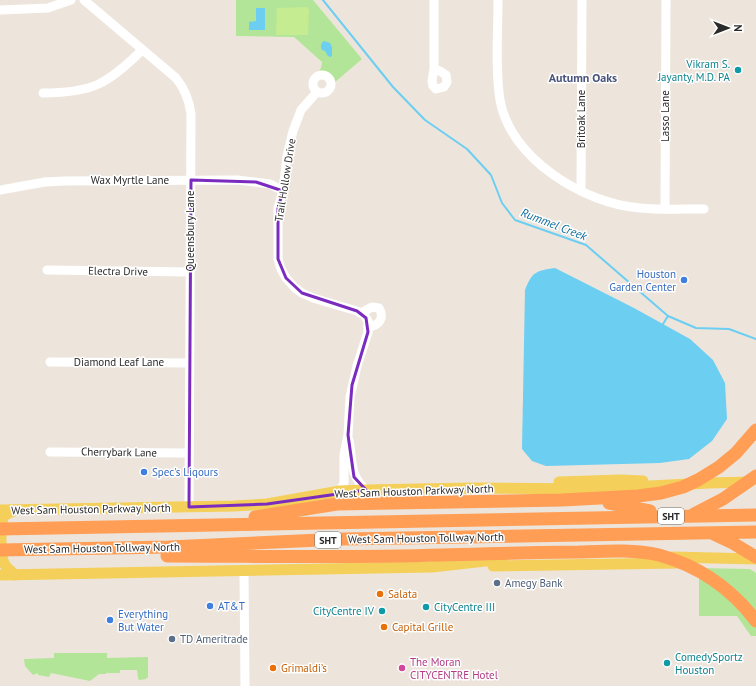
<svg xmlns="http://www.w3.org/2000/svg" width="756" height="686" font-family="'PT Sans',sans-serif">
	<style>
		.green { fill: #b2e597 }
		.pitch { fill: #c6ec92 }
		.water { fill: #6ccef1 }
		.lines { fill: none; stroke-linecap: round; stroke-linejoin: round }
		.stream { stroke: #6ccef1; stroke-width: 2 }
		.minor { stroke: #fff; stroke-width: 9 }
		.major { stroke: #f4cf5a; stroke-width: 11 }
		.highway { stroke: #ff9e54; stroke-width: 13 }
		.marked { fill: none; stroke: #7b2cbf; stroke-width: 3; stroke-linejoin: round }
		.culture-dot { fill: #0f9aa8; stroke: #fff; stroke-width: 1.5 }
		.shop-dot { fill: #3f7fe0; stroke: #fff; stroke-width: 1.5 }
		.service-dot { fill: #5c6f8a; stroke: #fff; stroke-width: 1.5 }
		.food-dot { fill: #e8710a; stroke: #fff; stroke-width: 1.5 }
		.hotel-dot { fill: #d1479c; stroke: #fff; stroke-width: 1.5 }
		.labels { text-anchor: middle; dominant-baseline: central; stroke-width: 3; stroke-linejoin: round; paint-order: stroke }
		.shield { fill: #fff; stroke: #6a6a6a; stroke-width: 1 }
		.shield-label { font-size: 10px; font-weight: bold; fill: #2a2a2a }
		.culture-label { font-size: 11px; fill: #0d838f; stroke: #fff; text-anchor: end }
		.street-label { font-size: 11px; fill: #2a2a2a; stroke: #fff }
		.shop-label { font-size: 11px; fill: #366cbe; stroke: #fff; text-anchor: start }
		.service-label { font-size: 11px; fill: #4e5e75; stroke: #fff; text-anchor: start }
		.food-label { font-size: 11px; fill: #c56008; stroke: #fff; text-anchor: start }
		.hotel-label { font-size: 11px; fill: #b23c85; stroke: #fff; text-anchor: start }
		.neighbourhood-label { font-size: 12px; font-weight: bold; fill: #49537c; stroke: #fff }
		.water-label { font-size: 12px; font-style: italic; fill: #0a6c9e; stroke: #fff }
	</style>
	<rect width="100%" height="100%" fill="#ede5dc"/>
	<g class="green">
		<path d="M 236,0 L 313,0 L 362,59 L 334,83 L 329,74 L 318,73 L 321,68 L 322,62 L 294,37 L 236,36 Z"/>
		<path d="M 699,568 L 750,569 L 756,573 L 756,636 L 751,636 L 737,616 L 699,616 Z"/>
		<path d="M 54,653 L 107,653 L 107,658 L 148,657 L 148,677 L 146,679 L 139,680 L 138,678 L 137,670 L 120,670 L 120,673 L 106,673 L 106,674 L 99,674 L 90,681 L 51,673 L 49,677 L 38,675 L 38,673 L 33,675 L 25,666 L 24,659 L 54,658 Z"/>
	</g>
	<path class="pitch" d="M 307,7 L 309,10 L 308,35 L 276,35 L 277,8 Z"/>
	<g class="water">
		<path d="M 256,8 L 265,8 L 265,30 L 249,30 L 249,22 L 256,21 Z"/>
		<path d="M 324,41 L 330,43 L 332,47 L 332,55 L 331,57 L 328,56 L 325,51 L 322,50 C 320,46 321,43 324,41 Z"/>
		<path d="M 555,268 L 634,308 L 690,339 L 713,360 L 725,383 L 727,419 L 712,441 L 689,459 L 660,463 L 546,466 L 532,461 L 522,449 L 525,290 C 532,272 535,271 555,268 Z"/>
	</g>
	<g class="lines">
		<g class="stream">
			<path d="M 323,0 L 393,87 L 425,120 L 467,149 L 491,175 L 502,203 L 515,220 L 586,245 L 668,316 L 696,328 L 729,329 L 756,339"/>
			<path d="M 663,324 L 668,316"/>
		</g>
		<g class="minor">
			<path d="M 84,0 L 176,78 C 185,89 189,99 191,114 L 189,507"/>
			<path d="M 434,0 L 434,69 L 432,81 L 433,86 L 436,89 L 444,87 L 447,82 L 446,75 L 440,71 L 434,69"/>
			<path d="M 498,0 C 498,32 495,68 500,100 C 510,159 585,204 640,208 C 661,210 683,209 704,209"/>
			<path d="M 0,10 L 48,8 L 71,0"/>
			<circle cx="322" cy="84" r="9"/>
			<path d="M 317,92 L 301,110 L 293,131 L 287,156 L 283,191 L 278,208 L 278,259 L 281,269 L 286,278 L 295,288 L 302,293 L 313,298 L 357,311 L 364,315 L 368,321 L 368,332 L 357,366 L 350,397 L 348,435 L 344,455 L 344,483 L 340,491"/>
			<path d="M 43,93 C 92,93 108,84 142,50"/>
			<path d="M 0,190 L 45,182 L 64,181 L 237,180 L 270,184 L 283,191"/>
			<path d="M 581,191 L 582,0"/>
			<path d="M 665,208 L 666,0"/>
			<path d="M 47,270 L 190,272"/>
			<path d="M 361,313 L 372,307 L 379,308 C 385,318 379,326 368,327"/>
			<path d="M 50,362 L 189,363"/>
			<path d="M 349,440 C 353,461 349,475 366,490"/>
			<path d="M 50,452 L 189,453"/>
			<path d="M 244,570 L 245,686"/>
		</g>
		<g class="major">
			<path d="M 559,482 L 621,480 L 643,481"/>
			<path d="M 0,510 L 234,506 L 267,504 L 340,491 L 366,490 L 472,488 L 591,489 L 709,483 L 749,482"/>
			<path d="M 672,557 L 756,559"/>
			<path d="M 493,566 L 678,563"/>
			<path d="M 0,575 L 432,567 L 503,559"/>
			<path d="M 15,575 C 11,571 6,568 4,563 C 0,555 0,523 4,516 C 7,513 12,512 16,510"/>
		</g>
		<g class="highway">
			<path d="M 609,503 L 650,511"/>
			<path d="M 694,514 L 723,499 L 756,476"/>
			<path d="M 255,517 L 337,504 L 562,500 L 638,496 L 661,493 L 683,487 L 698,480 L 719,467 L 736,453 L 756,430"/>
			<path d="M 0,529 L 756,515"/>
			<path d="M 714,534 L 731,542 L 756,557"/>
			<path d="M 0,550 L 169,547 L 343,539 L 756,532"/>
			<path d="M 167,556 C 258,556 350,558 441,555 C 487,554 533,552 579,552 C 606,551 633,549 659,555 C 699,566 731,588 756,621"/>
		</g>
	</g>
	<path class="marked" d="M 191,180 L 256,182 L 283,191 L 278,208 L 278,259 L 286,278 L 302,293 L 357,311 L 366,318 L 368,332 L 352,385 L 348,435 L 354,477 L 366,490 L 267,504 L 189,507 Z"/>
	<g class="culture-dot">
		<circle cx="738" cy="70" r="4"/>
		<circle cx="426" cy="607" r="4"/>
		<circle cx="382" cy="611" r="4"/>
		<circle cx="667" cy="663" r="4"/>
	</g>
	<g class="shop-dot">
		<circle cx="684" cy="280" r="4"/>
		<circle cx="144" cy="472" r="4"/>
		<circle cx="210" cy="606" r="4"/>
		<circle cx="110" cy="620" r="4"/>
	</g>
	<g class="service-dot">
		<circle cx="497" cy="583" r="4"/>
		<circle cx="172" cy="639" r="4"/>
	</g>
	<g class="food-dot">
		<circle cx="380" cy="594" r="4"/>
		<circle cx="384" cy="627" r="4"/>
		<circle cx="273" cy="668" r="4"/>
	</g>
	<circle class="hotel-dot" cx="402" cy="668" r="4"/>
	<g class="labels">
		<g class="shield">
			<rect x="658" y="508" width="26" height="16" rx="3"/>
			<rect x="315" y="532" width="26" height="16" rx="3"/>
		</g>
		<g class="shield-label">
			<text x="671" y="516">SHT</text>
			<text x="328" y="540">SHT</text>
		</g>
		<g class="culture-label">
			<text x="730" y="64">Vikram S.<tspan x="730" dy="13">Jayanty, M.D. PA</tspan></text>
			<text x="434" y="607" text-anchor="start">CityCentre III</text>
			<text x="374" y="611">CityCentre IV</text>
			<text x="675" y="657" text-anchor="start">ComedySportz<tspan x="675" dy="13">Houston</tspan></text>
		</g>
		<g class="street-label">
			<text transform="translate(665 116) rotate(-90)">Lasso Lane</text>
			<text transform="translate(581 119) rotate(-90)">Britoak Lane</text>
			<text x="130" y="180">Wax Myrtle Lane</text>
			<text transform="translate(285 180) rotate(-81)">Trail Hollow Drive</text>
			<text transform="translate(190 231) rotate(-90)">Queensbury Lane</text>
			<text transform="translate(118 271) rotate(1)">Electra Drive</text>
			<text x="119" y="362">Diamond Leaf Lane</text>
			<text transform="translate(119 452) rotate(1)">Cherrybark Lane</text>
			<text transform="translate(414 491) rotate(-2)">West Sam Houston Parkway North</text>
			<text transform="translate(91 509) rotate(-1)">West Sam Houston Parkway North</text>
			<text transform="translate(426 538) rotate(-1)">West Sam Houston Tollway North</text>
			<text transform="translate(102 548) rotate(-1)">West Sam Houston Tollway North</text>
		</g>
		<g class="shop-label">
			<text x="676" y="274" text-anchor="end">Houston<tspan x="676" dy="13">Garden Center</tspan></text>
			<text x="152" y="472">Spec's Liqours</text>
			<text x="218" y="606">AT&amp;T</text>
			<text x="118" y="614">Everything<tspan x="118" dy="13">But Water</tspan></text>
		</g>
		<g class="service-label">
			<text x="505" y="583">Amegy Bank</text>
			<text x="180" y="639">TD Ameritrade</text>
		</g>
		<g class="food-label">
			<text x="388" y="594">Salata</text>
			<text x="392" y="627">Capital Grille</text>
			<text x="281" y="668">Grimaldi’s</text>
		</g>
		<g class="hotel-label">
			<text x="410" y="662">The Moran<tspan x="410" dy="13">CITYCENTRE Hotel</tspan></text>
		</g>
		<g class="neighbourhood-label">
			<text x="583" y="77">Autumn Oaks</text>
		</g>
		<g class="water-label">
			<text transform="translate(554 224) rotate(21)">Rummel Creek</text>
		</g>
	</g>
	<g transform="translate(728 28) rotate(90)" stroke="#ffffff" stroke-width="3" paint-order="stroke">
	<path d="M0-3L7 15L0 10L-7 15Z" fill="#2a2a2a"/>
	<text y="-6" font-size="11" font-weight="bold" text-anchor="middle" fill="#2a2a2a">N</text>
	</g>
</svg>
